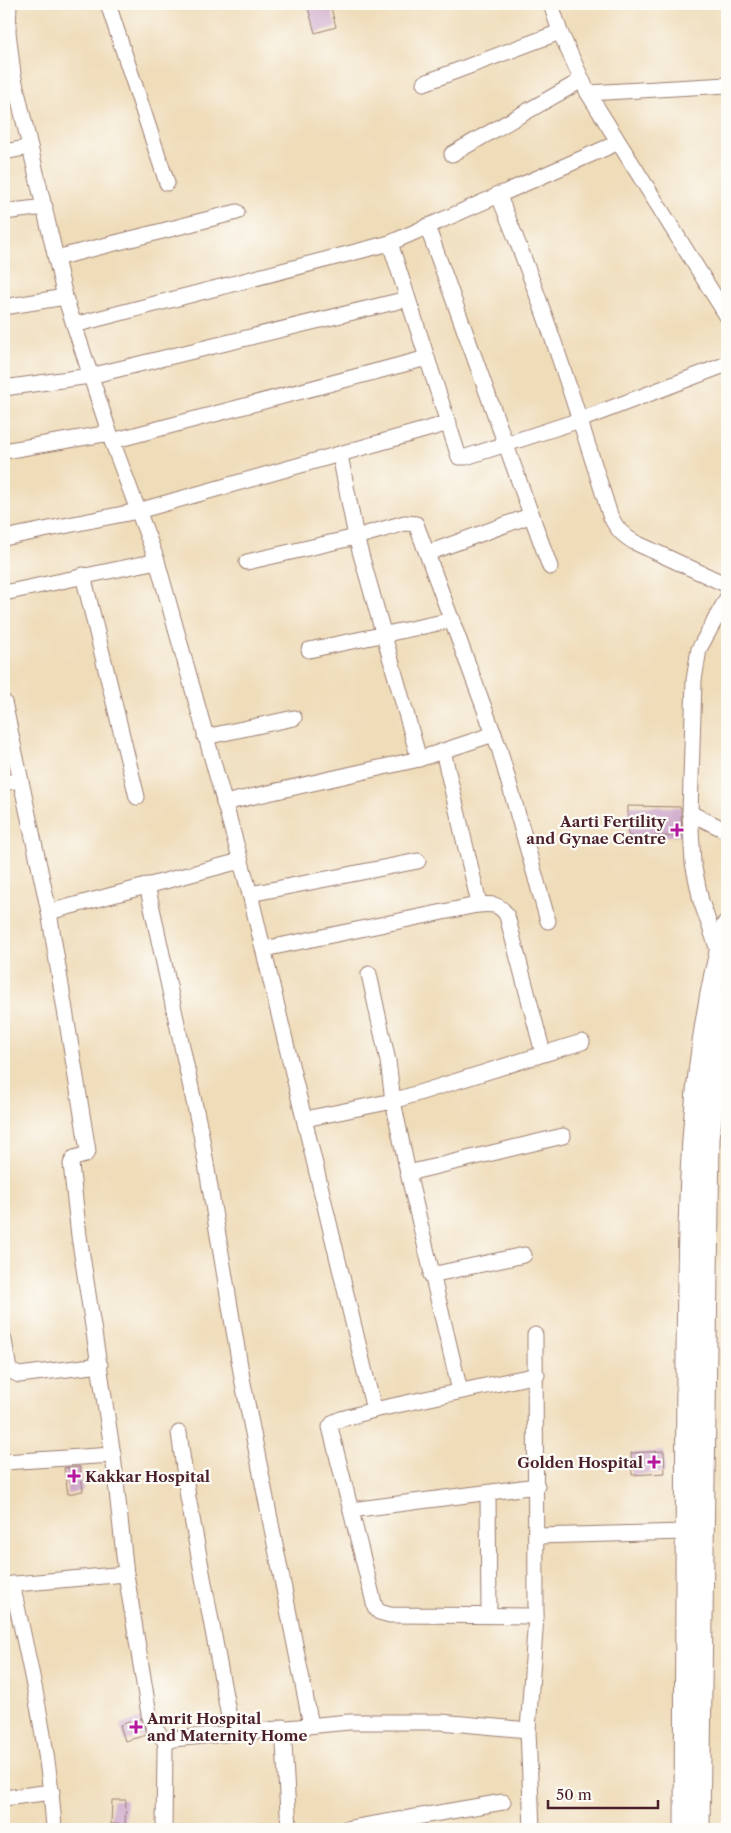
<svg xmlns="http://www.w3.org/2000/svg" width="731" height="1833" font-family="'Libre Caslon Text',serif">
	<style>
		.building { fill: #cba3c8 }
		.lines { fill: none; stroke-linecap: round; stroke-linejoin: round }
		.street-casing { stroke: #9c7e72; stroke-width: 17 }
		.secondary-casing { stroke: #9c7e72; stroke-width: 23 }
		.street { stroke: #fff; stroke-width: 15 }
		.secondary { stroke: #fff; stroke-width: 21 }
		.poi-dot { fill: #b5179e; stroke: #fdfcf7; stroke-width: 2 }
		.labels { text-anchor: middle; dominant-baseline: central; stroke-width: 4.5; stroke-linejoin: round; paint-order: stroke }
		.poi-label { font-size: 15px; font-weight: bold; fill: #4a1f2b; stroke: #fdfcf7; text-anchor: end }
	</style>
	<rect width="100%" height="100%" fill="#fdfcf7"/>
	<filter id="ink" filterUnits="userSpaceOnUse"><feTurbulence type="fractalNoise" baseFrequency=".02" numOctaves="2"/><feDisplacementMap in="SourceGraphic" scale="10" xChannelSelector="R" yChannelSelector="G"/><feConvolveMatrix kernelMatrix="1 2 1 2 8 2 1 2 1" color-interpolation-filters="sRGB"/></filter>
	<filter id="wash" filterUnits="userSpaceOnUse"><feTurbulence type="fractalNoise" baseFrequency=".0096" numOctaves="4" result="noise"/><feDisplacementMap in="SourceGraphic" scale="20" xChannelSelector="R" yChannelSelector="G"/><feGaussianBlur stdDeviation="1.12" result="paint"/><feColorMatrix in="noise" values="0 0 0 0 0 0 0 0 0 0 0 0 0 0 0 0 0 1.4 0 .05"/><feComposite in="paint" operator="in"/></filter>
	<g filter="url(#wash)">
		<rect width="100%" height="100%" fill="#efdcb9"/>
		<g id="blocks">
			<g class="building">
				<path d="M 307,4 L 330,4 L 336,27 L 315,33 Z"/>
				<path d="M 628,806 L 681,807 L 682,836 L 628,836 Z"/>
				<path d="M 664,1451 L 665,1473 L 632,1475 L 631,1453 Z"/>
				<path d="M 80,1467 L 83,1491 L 68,1494 L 64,1468 Z"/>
				<path d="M 141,1718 L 147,1735 L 125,1741 L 120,1725 Z"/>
				<path d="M 112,1800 L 126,1800 L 125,1824 L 111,1824 Z"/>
			</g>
		</g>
	</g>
	<g filter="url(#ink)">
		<use href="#blocks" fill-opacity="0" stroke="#9c7e72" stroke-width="1"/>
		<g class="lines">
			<g class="street-casing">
				<g id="street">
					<path d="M 9,4 L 8,32 L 13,74 L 65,297 L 112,441 L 157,561 L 250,894 L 374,1410"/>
					<path d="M 108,4 L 167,183"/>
					<path d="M 551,4 L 560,32 L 588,93 L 727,316"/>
					<path d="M 424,83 L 560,32"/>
					<path d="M 588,93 L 727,85"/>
					<path d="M 4,152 L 30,147"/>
					<path d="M 452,154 L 582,80"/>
					<path d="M 498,194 C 542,299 576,407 610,515 C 616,528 622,535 634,542 L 727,585"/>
					<path d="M 4,212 L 45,207"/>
					<path d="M 427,226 L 550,567"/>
					<path d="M 390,243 L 459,457 L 466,457 L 580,420 L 727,364"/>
					<path d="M 56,258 L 237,212"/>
					<path d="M 4,307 L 65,297"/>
					<path d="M 74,325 L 390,243 L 617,143"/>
					<path d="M 4,388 L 90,376 L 407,299"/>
					<path d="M 112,441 L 427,358"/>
					<path d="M 4,451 L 110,433"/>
					<path d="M 340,455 L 356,537 L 419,759"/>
					<path d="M 4,538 L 138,511 L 449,423"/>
					<path d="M 428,553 L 532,515"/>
					<path d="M 247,562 L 356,537 L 405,523 L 416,524 L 499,748 L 548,921"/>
					<path d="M 83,575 L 137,797"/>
					<path d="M 4,593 L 157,561"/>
					<path d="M 309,650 L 453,620"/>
					<path d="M 4,702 L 49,912 L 88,1151 L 85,1155 L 74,1158 L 71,1164 L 79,1236 L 113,1455 L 126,1574 L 149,1714 L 154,1728 L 166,1742"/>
					<path d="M 205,737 L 294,718"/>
					<path d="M 4,783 L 20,780"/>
					<path d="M 224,803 L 419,759 L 494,734"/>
					<path d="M 690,813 L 727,831"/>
					<path d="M 147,885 L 201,1134 L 242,1378 L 311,1725"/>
					<path d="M 250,894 L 418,861"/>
					<path d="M 477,905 C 491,904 500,903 507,916 L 543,1053"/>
					<path d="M 49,912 L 240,861"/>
					<path d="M 264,949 L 477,905 L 478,899 L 443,751"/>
					<path d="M 719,953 L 701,901 L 693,863 L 690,813 L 694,680 L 699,649 L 727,598"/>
					<path d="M 369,974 L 388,1061 L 393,1101 L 408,1173 L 460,1391"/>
					<path d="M 305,1119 L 393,1101 L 582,1042"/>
					<path d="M 408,1173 L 563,1136"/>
					<path d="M 431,1275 L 524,1255"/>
					<path d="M 4,1340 L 9,1370 L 19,1375 L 100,1365"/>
					<path d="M 179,1433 L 188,1497 L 232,1733"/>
					<path d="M 4,1462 L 113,1455"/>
					<path d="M 488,1493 L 489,1615"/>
					<path d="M 351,1510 L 537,1486"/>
					<path d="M 536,1536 L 685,1532"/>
					<path d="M 12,1584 C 30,1665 49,1746 54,1829"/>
					<path d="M 4,1585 L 126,1574"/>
					<path d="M 536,1616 L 390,1615 L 379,1612 L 375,1607 L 330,1427 L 334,1422 L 341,1419 L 374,1410 L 537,1375"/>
					<path d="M 283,1727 L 289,1829"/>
					<path d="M 4,1798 L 52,1792"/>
					<path d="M 164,1829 L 165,1749 L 166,1742 L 173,1739 L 349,1722 L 441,1722 L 528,1730"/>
					<path d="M 346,1829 L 503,1802"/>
					<path d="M 532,1829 L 528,1730 L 536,1616 L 535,1335"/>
				</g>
			</g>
			<g class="secondary-casing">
				<g id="secondary">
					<path d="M 699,1825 L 709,1139 L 719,1041 L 727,999"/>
					<path d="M 685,1829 C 685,1671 685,1513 687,1355 C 689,1211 688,1064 727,925"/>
				</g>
			</g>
			<use href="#street" class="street"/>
			<use href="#secondary" class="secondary"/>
		</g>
	</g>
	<g class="poi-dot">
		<path d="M674.5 822.5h5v5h5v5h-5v5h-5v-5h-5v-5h5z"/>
		<path d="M651.5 1454.5h5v5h5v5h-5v5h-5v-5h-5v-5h5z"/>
		<path d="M71.5 1468.5h5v5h5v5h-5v5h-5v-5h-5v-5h5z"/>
		<path d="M133.5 1719.5h5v5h5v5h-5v5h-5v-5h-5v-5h5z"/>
	</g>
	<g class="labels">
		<g class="poi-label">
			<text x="666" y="821">Aarti Fertility<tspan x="666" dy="17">and Gynae Centre</tspan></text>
			<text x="643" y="1462">Golden Hospital</text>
			<text x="85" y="1476" text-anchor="start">Kakkar Hospital</text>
			<text x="147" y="1718" text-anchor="start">Amrit Hospital<tspan x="147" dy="17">and Maternity Home</tspan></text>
		</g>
	</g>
	<rect width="731" height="1833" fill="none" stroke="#fdfcf7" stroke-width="20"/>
	<path d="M548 1800v8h110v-8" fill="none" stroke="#4a1f2b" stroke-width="2.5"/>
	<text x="556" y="1800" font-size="15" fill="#4a1f2b" stroke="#fdfcf7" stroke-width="4" paint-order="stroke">50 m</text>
</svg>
